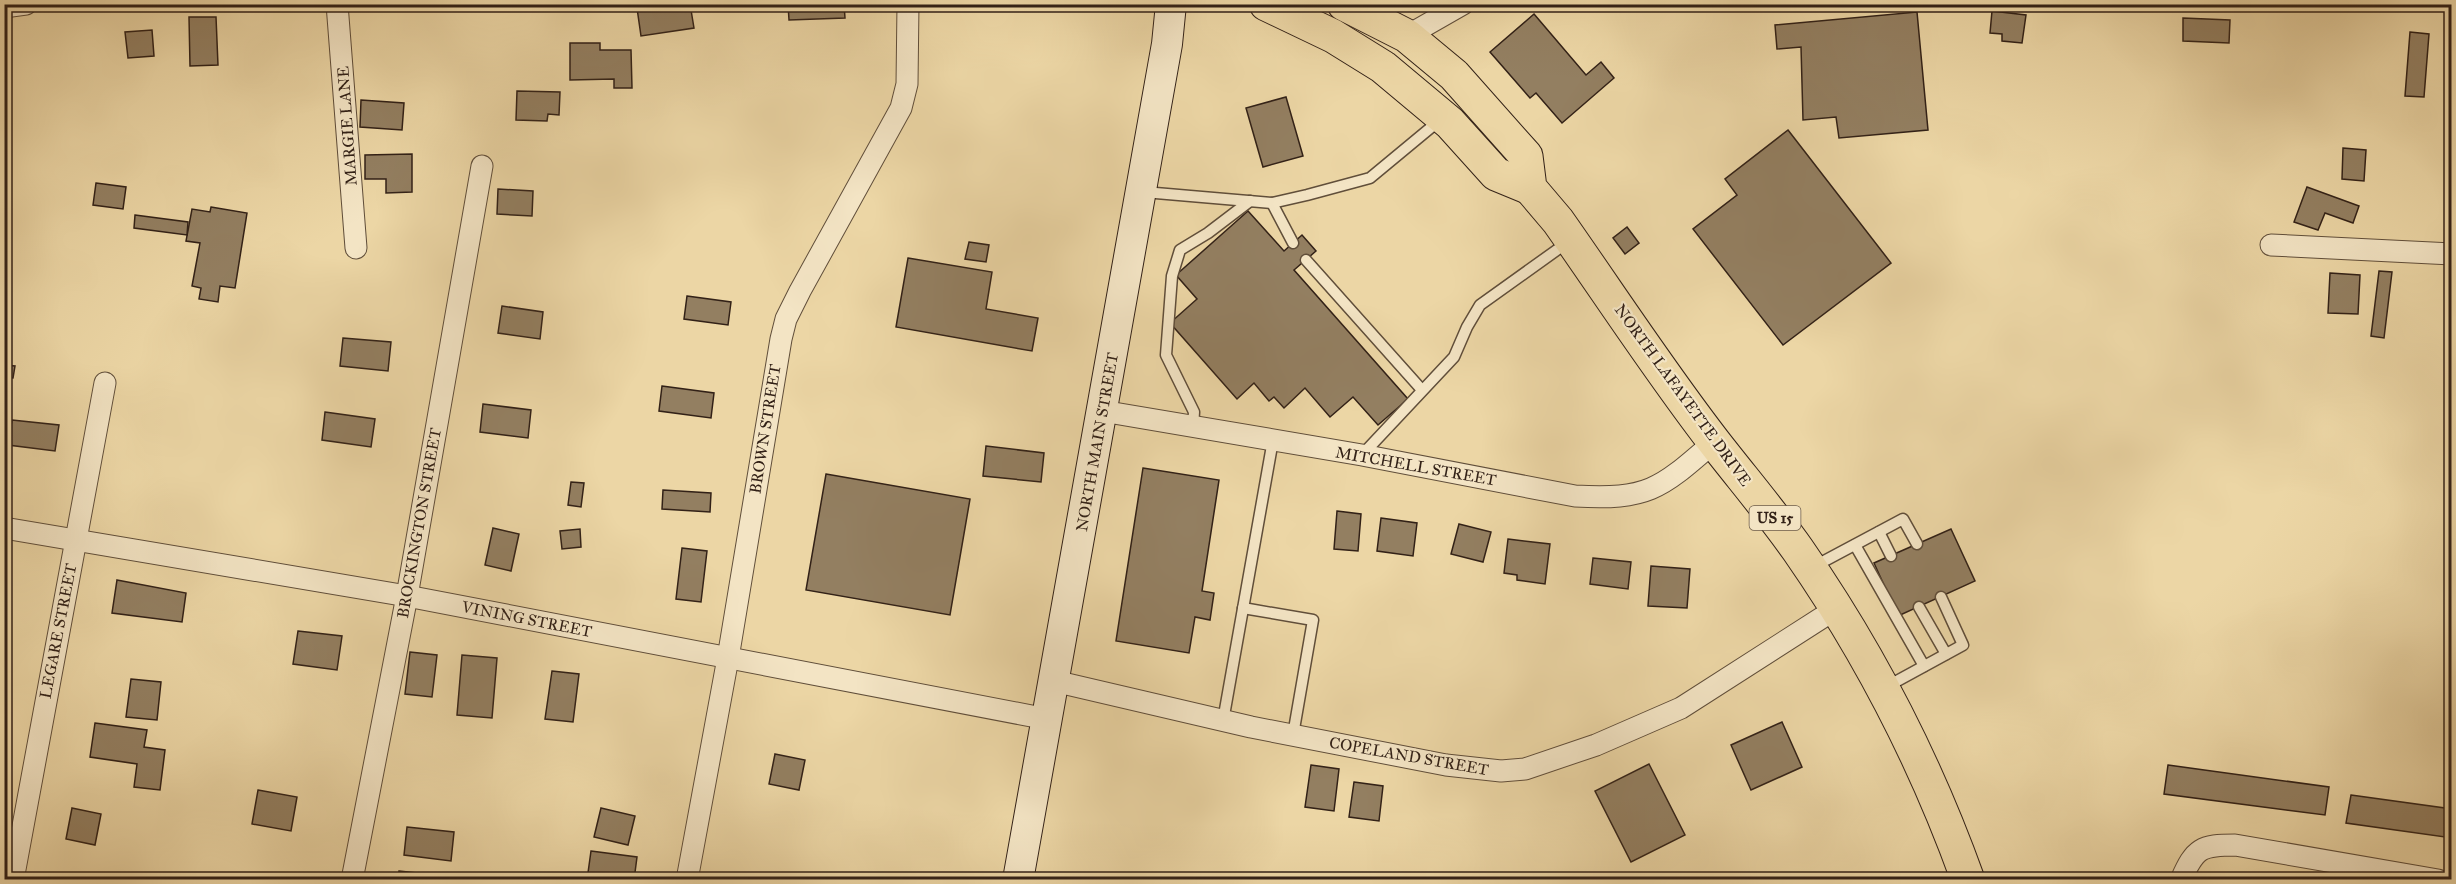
<svg xmlns="http://www.w3.org/2000/svg" width="2456" height="884" font-family="'IM FELL Great Primer',serif">
	<style>
		.building { fill: #937f61; stroke: #322117; stroke-width: 1.5 }
		.lines { fill: none; stroke-linecap: round; stroke-linejoin: round }
		.lane-casing { stroke: #604e3a; stroke-width: 13 }
		.street-casing { stroke: #604e3a; stroke-width: 23 }
		.secondary-casing { stroke: #322117; stroke-width: 32 }
		.primary-casing { stroke: #322117; stroke-width: 35 }
		.lane { stroke: #f3e4c4; stroke-width: 10 }
		.street { stroke: #f3e4c4; stroke-width: 21 }
		.secondary { stroke: #f3e4c4; stroke-width: 30 }
		.primary { stroke: #ecd6a5; stroke-width: 33 }
		.labels { text-anchor: middle; dominant-baseline: central; stroke-width: 4.5; stroke-linejoin: round; paint-order: stroke }
		.shield { fill: #f3e4c4; stroke: #6c5c4b; stroke-width: 1.5 }
		.shield-label { font-size: 15px; font-weight: bold; fill: #322117 }
		.street-label { font-size: 16px; fill: #322117; stroke: #f3e4c4 }
	</style>
	<rect width="100%" height="100%" fill="#ecd6a5"/>
	<filter id="stains"><feTurbulence type="fractalNoise" baseFrequency=".00333" numOctaves="4"/><feColorMatrix values="0 0 0 0 .2 0 0 0 0 .09 0 0 0 0 .02 0 0 0 .5 -.17"/></filter>
	<radialGradient id="worn" r=".72"><stop offset=".6" stop-color="#630" stop-opacity="0"/><stop offset="1" stop-color="#630" stop-opacity=".3"/></radialGradient>
	<g class="building">
		<path d="M 662,4 L 690,4 L 694,28 L 641,36 L 637,8 Z"/>
		<path d="M 788,4 L 844,4 L 845,18 L 789,20 Z"/>
		<path d="M 1992,11 L 2026,15 L 2022,43 L 2002,41 L 2002,34 L 1990,33 Z"/>
		<path d="M 1917,12 L 1928,130 L 1839,138 L 1836,117 L 1803,120 L 1801,47 L 1777,49 L 1775,25 Z"/>
		<path d="M 1534,14 L 1586,75 L 1601,62 L 1614,78 L 1562,123 L 1536,93 L 1530,98 L 1490,52 Z"/>
		<path d="M 189,17 L 216,17 L 218,65 L 190,66 Z"/>
		<path d="M 2183,18 L 2230,20 L 2229,43 L 2183,41 Z"/>
		<path d="M 152,30 L 154,56 L 128,58 L 125,32 Z"/>
		<path d="M 2410,32 L 2429,34 L 2424,97 L 2405,96 Z"/>
		<path d="M 570,43 L 600,43 L 600,50 L 631,50 L 632,88 L 614,88 L 614,79 L 570,80 Z"/>
		<path d="M 517,91 L 560,92 L 559,115 L 548,114 L 547,121 L 516,120 Z"/>
		<path d="M 1286,97 L 1303,156 L 1263,167 L 1246,108 Z"/>
		<path d="M 361,100 L 404,103 L 402,130 L 360,127 Z"/>
		<path d="M 1788,130 L 1891,263 L 1783,345 L 1693,229 L 1737,195 L 1725,179 Z"/>
		<path d="M 2343,148 L 2366,150 L 2364,181 L 2342,179 Z"/>
		<path d="M 412,154 L 412,192 L 386,193 L 386,179 L 365,179 L 365,155 Z"/>
		<path d="M 96,183 L 126,187 L 123,209 L 93,205 Z"/>
		<path d="M 2307,187 L 2359,206 L 2353,223 L 2325,213 L 2318,230 L 2294,222 Z"/>
		<path d="M 498,189 L 533,191 L 532,216 L 497,214 Z"/>
		<path d="M 211,207 L 247,213 L 235,288 L 220,286 L 218,302 L 199,299 L 201,288 L 192,286 L 200,243 L 186,241 L 192,209 L 210,212 Z"/>
		<path d="M 1248,211 L 1284,251 L 1302,235 L 1316,251 L 1294,270 L 1408,399 L 1378,425 L 1353,397 L 1330,417 L 1305,388 L 1284,408 L 1274,397 L 1269,401 L 1254,383 L 1237,399 L 1170,323 L 1197,299 L 1176,275 Z"/>
		<path d="M 135,215 L 188,222 L 187,235 L 134,228 Z"/>
		<path d="M 1627,227 L 1639,243 L 1625,254 L 1613,238 Z"/>
		<path d="M 969,242 L 989,245 L 986,262 L 965,259 Z"/>
		<path d="M 908,258 L 992,272 L 986,309 L 1038,318 L 1032,351 L 896,327 Z"/>
		<path d="M 2379,271 L 2392,272 L 2384,338 L 2371,336 Z"/>
		<path d="M 2330,273 L 2360,275 L 2358,314 L 2328,313 Z"/>
		<path d="M 687,296 L 731,302 L 728,325 L 684,319 Z"/>
		<path d="M 502,306 L 543,312 L 540,339 L 498,333 Z"/>
		<path d="M 343,338 L 391,342 L 388,371 L 340,366 Z"/>
		<path d="M 4,365 L 15,366 L 13,378 L 4,377 Z"/>
		<path d="M 662,386 L 714,393 L 711,418 L 659,411 Z"/>
		<path d="M 483,404 L 531,410 L 528,438 L 480,432 Z"/>
		<path d="M 325,412 L 375,419 L 371,447 L 322,440 Z"/>
		<path d="M 12,420 L 59,425 L 55,451 L 8,445 Z"/>
		<path d="M 986,446 L 1044,453 L 1041,482 L 983,476 Z"/>
		<path d="M 1143,468 L 1219,480 L 1202,591 L 1214,593 L 1210,620 L 1195,617 L 1189,653 L 1116,641 Z"/>
		<path d="M 826,474 L 970,499 L 950,615 L 806,590 Z"/>
		<path d="M 571,482 L 584,483 L 581,507 L 568,505 Z"/>
		<path d="M 663,490 L 711,493 L 710,512 L 662,509 Z"/>
		<path d="M 1337,511 L 1361,514 L 1358,551 L 1334,549 Z"/>
		<path d="M 1381,518 L 1417,523 L 1413,556 L 1377,551 Z"/>
		<path d="M 1459,524 L 1491,532 L 1483,562 L 1451,554 Z"/>
		<path d="M 493,528 L 519,534 L 511,571 L 485,565 Z"/>
		<path d="M 580,529 L 581,547 L 562,549 L 560,531 Z"/>
		<path d="M 1951,529 L 1975,581 L 1898,616 L 1874,563 Z"/>
		<path d="M 1508,539 L 1550,544 L 1545,584 L 1517,580 L 1517,575 L 1504,573 Z"/>
		<path d="M 682,548 L 707,551 L 701,602 L 676,599 Z"/>
		<path d="M 1593,558 L 1631,562 L 1628,589 L 1590,584 Z"/>
		<path d="M 1651,566 L 1690,569 L 1687,608 L 1648,606 Z"/>
		<path d="M 117,580 L 186,593 L 182,622 L 112,613 Z"/>
		<path d="M 298,631 L 342,636 L 337,670 L 293,664 Z"/>
		<path d="M 410,652 L 437,655 L 432,697 L 405,694 Z"/>
		<path d="M 462,655 L 497,658 L 492,718 L 457,715 Z"/>
		<path d="M 552,671 L 579,674 L 573,722 L 545,719 Z"/>
		<path d="M 131,679 L 161,682 L 157,720 L 126,717 Z"/>
		<path d="M 1782,722 L 1802,767 L 1751,790 L 1731,745 Z"/>
		<path d="M 95,723 L 147,730 L 144,747 L 165,750 L 160,790 L 134,787 L 137,764 L 90,757 Z"/>
		<path d="M 775,754 L 805,760 L 799,790 L 769,784 Z"/>
		<path d="M 1649,764 L 1685,835 L 1631,862 L 1595,791 Z"/>
		<path d="M 1311,765 L 1339,769 L 1334,811 L 1305,807 Z"/>
		<path d="M 2168,765 L 2329,787 L 2325,815 L 2164,794 Z"/>
		<path d="M 1354,782 L 1383,786 L 1379,821 L 1349,817 Z"/>
		<path d="M 258,790 L 297,797 L 291,831 L 252,824 Z"/>
		<path d="M 2351,795 L 2452,809 L 2452,838 L 2346,823 Z"/>
		<path d="M 72,808 L 101,814 L 95,845 L 66,839 Z"/>
		<path d="M 601,808 L 635,816 L 628,845 L 594,837 Z"/>
		<path d="M 407,827 L 454,832 L 451,861 L 404,855 Z"/>
		<path d="M 591,851 L 637,857 L 634,880 L 587,880 Z"/>
		<path d="M 399,871 L 462,878 L 462,880 L 398,880 Z"/>
	</g>
	<g class="lines">
		<g class="lane-casing">
			<g id="lane">
				<path d="M 1144,192 L 1272,203 L 1307,195 L 1370,178 L 1440,120"/>
				<path d="M 1272,203 L 1293,243"/>
				<path d="M 1306,260 L 1422,390"/>
				<path d="M 1193,427 L 1194,412 L 1166,355 L 1172,276 L 1180,250 L 1208,233 L 1250,201"/>
				<path d="M 1362,455 L 1454,357 L 1467,327 L 1480,305 L 1568,242"/>
				<path d="M 1879,532 L 1891,556"/>
				<path d="M 1855,545 L 1924,666"/>
				<path d="M 1813,567 L 1903,519 L 1917,544"/>
				<path d="M 1919,607 L 1946,654"/>
				<path d="M 1243,608 L 1313,620 L 1293,735"/>
				<path d="M 1886,687 L 1963,645 L 1941,597"/>
				<path d="M 1223,721 L 1273,440"/>
			</g>
		</g>
		<g class="street-casing">
			<g id="street">
				<path d="M 337,4 L 356,248"/>
				<path d="M 4,7 L 26,4"/>
				<path d="M 1407,36 L 1463,4"/>
				<path d="M 2271,245 L 2452,254"/>
				<path d="M 1102,411 L 1362,455 L 1575,496 C 1649,500 1660,489 1714,442"/>
				<path d="M 4,528 L 407,596 L 1047,719"/>
				<path d="M 1054,681 L 1251,727 L 1446,765 L 1501,771 L 1525,769 L 1596,745 L 1681,708 L 1837,608"/>
				<path d="M 13,880 L 105,383"/>
				<path d="M 352,880 L 407,596 L 482,166"/>
				<path d="M 687,880 L 728,658 L 781,339 L 786,319 L 800,291 L 901,108 L 907,84 L 908,4"/>
				<path d="M 2181,880 C 2195,848 2201,845 2235,845 L 2438,880"/>
			</g>
		</g>
		<g class="secondary-casing">
			<path id="secondary" d="M 1018,880 L 1167,44 L 1171,4"/>
		</g>
		<g class="primary-casing">
			<g id="primary">
				<path d="M 1266,4 L 1333,36 L 1383,67 L 1450,123 L 1496,174 L 1530,188"/>
				<path d="M 1344,4 L 1407,36 L 1454,75 L 1526,156 L 1530,188 L 1558,221 C 1610,295 1660,372 1715,443 C 1743,479 1772,513 1798,550 C 1869,652 1926,763 1968,880"/>
			</g>
		</g>
		<use href="#lane" class="lane"/>
		<use href="#street" class="street"/>
		<use href="#secondary" class="secondary"/>
		<use href="#primary" class="primary"/>
	</g>
	<g class="labels">
		<rect class="shield" x="1749.5" y="506" width="51" height="24" rx="4.5"/>
		<g class="shield-label">
			<text x="1775" y="518">US 15</text>
		</g>
		<g class="street-label">
			<text transform="translate(347 126) rotate(-94)">MARGIE LANE</text>
			<text transform="translate(1683 395) rotate(54)">NORTH LAFAYETTE DRIVE</text>
			<text transform="translate(765 429) rotate(-81)">BROWN STREET</text>
			<text transform="translate(1097 442) rotate(-80)">NORTH MAIN STREET</text>
			<text transform="translate(1416 466) rotate(10)">MITCHELL STREET</text>
			<text transform="translate(419 523) rotate(-80)">BROCKINGTON STREET</text>
			<text transform="translate(527 619) rotate(11)">VINING STREET</text>
			<text transform="translate(58 631) rotate(-79)">LEGARE STREET</text>
			<text transform="translate(1409 756) rotate(10)">COPELAND STREET</text>
		</g>
	</g>
	<rect width="2456" height="884" fill="none" stroke="#ecd6a5" stroke-width="24"/>
	<rect x="6" y="6" width="2444" height="872" fill="none" stroke="#322117" stroke-width="3"/>
	<rect x="12" y="12" width="2432" height="860" fill="none" stroke="#322117" stroke-width="1.5"/>
	<rect width="100%" height="100%" filter="url(#stains)"/>
	<rect width="100%" height="100%" fill="url(#worn)"/>
</svg>
